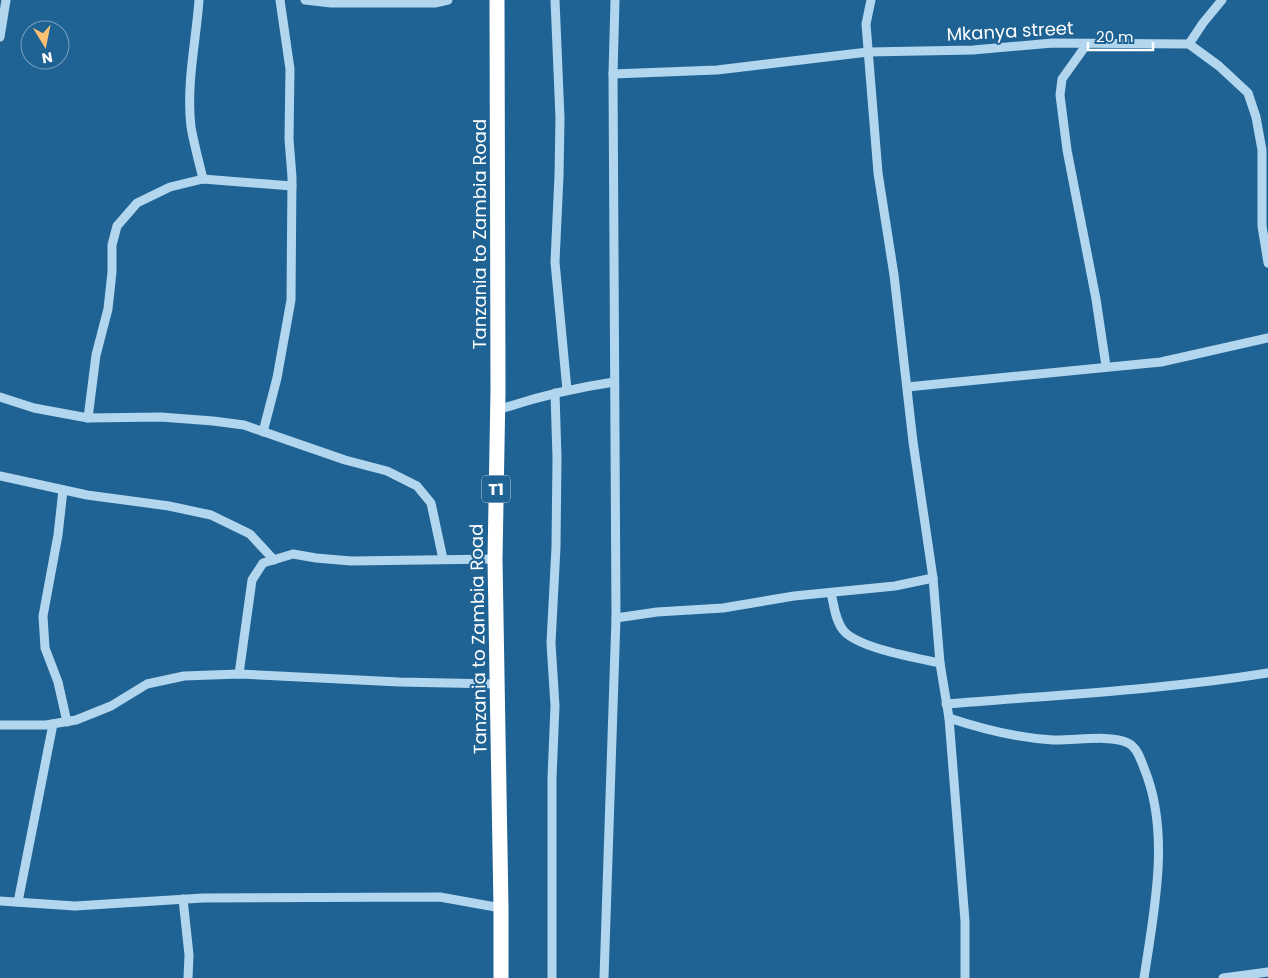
<svg xmlns="http://www.w3.org/2000/svg" width="1268" height="978" font-family="Poppins,sans-serif">
	<style>
		.lines { fill: none; stroke-linecap: round; stroke-linejoin: round }
		.minor { stroke: #b2d6ee; stroke-width: 9 }
		.highway { stroke: #fff; stroke-width: 15 }
		.labels { text-anchor: middle; dominant-baseline: central; stroke-width: 4; stroke-linejoin: round; paint-order: stroke }
		.shield { fill: #1f6394; stroke: #bcd0df; stroke-width: 1 }
		.shield-label { font-size: 16px; font-weight: bold; fill: #fff }
		.street-label { font-size: 18px; fill: #fff; stroke: #1f6394 }
	</style>
	<rect width="100%" height="100%" fill="#1f6394"/>
	<g class="lines">
		<g class="minor">
			<path d="M 199,0 C 196,42 186,84 191,127 C 194,144 199,162 203,179"/>
			<path d="M 305,0 L 331,3 L 435,3 L 448,0"/>
			<path d="M 555,0 L 560,118 L 559,176 L 555,262 L 567,390"/>
			<path d="M 871,0 L 866,24 L 878,173 L 894,275 L 913,442 L 933,578 L 940,663 L 949,718 L 965,921 L 965,978"/>
			<path d="M 0,37 L 6,0"/>
			<path d="M 1087,44 L 1062,79 L 1060,95 L 1067,150 L 1096,299 L 1106,366"/>
			<path d="M 1189,44 L 1203,23 L 1222,0"/>
			<path d="M 613,74 L 717,70 L 868,52 L 973,50 L 1053,43 L 1189,44 L 1219,66 L 1248,93 L 1256,117 L 1262,150 L 1262,226 L 1268,263"/>
			<path d="M 907,387 L 1161,362 L 1268,338"/>
			<path d="M 0,397 L 34,408 L 88,418 L 161,417 L 213,421 L 244,425 L 345,460 L 387,471 L 417,486 L 431,503 L 443,559"/>
			<path d="M 498,410 C 536,397 574,388 614,382"/>
			<path d="M 88,418 L 96,355 L 108,309 L 112,272 L 112,245 L 117,226 L 137,203 L 170,187 L 203,179 L 292,186"/>
			<path d="M 263,432 L 277,378 L 291,300 L 292,177 L 289,139 L 290,69 L 280,0"/>
			<path d="M 0,476 L 87,495 L 169,506 L 211,515 L 250,534 L 274,560"/>
			<path d="M 63,490 L 58,535 L 43,616 L 45,648 L 58,682 L 67,722"/>
			<path d="M 831,593 C 834,605 835,620 843,630 C 857,648 917,658 940,663"/>
			<path d="M 616,618 L 657,612 L 723,608 L 794,596 L 895,586 L 933,578"/>
			<path d="M 239,674 L 252,580 L 263,563 L 293,554 L 316,558 L 351,561 L 495,559"/>
			<path d="M 946,704 C 1054,695 1162,690 1268,673"/>
			<path d="M 949,718 C 982,729 1017,738 1053,740 C 1073,741 1110,734 1128,743 C 1137,747 1141,760 1144,768 C 1171,833 1154,911 1144,978"/>
			<path d="M 0,725 L 46,725 L 76,720 L 111,706 L 147,684 L 184,676 L 239,674 L 399,682 L 497,684"/>
			<path d="M 183,899 L 189,955 L 188,978"/>
			<path d="M 0,901 L 75,906 L 203,898 L 440,897 L 501,908"/>
			<path d="M 18,902 L 53,724"/>
			<path d="M 552,978 L 552,778 L 555,706 L 551,643 L 556,547 L 557,458 L 555,393"/>
			<path d="M 604,978 L 616,618 L 613,74 L 615,0"/>
			<path d="M 1223,978 L 1268,972"/>
		</g>
		<path class="highway" d="M 497,0 L 498,390 L 495,559 L 501,908 L 501,978"/>
	</g>
	<g class="labels">
		<rect class="shield" x="482" y="475.5" width="28" height="27" rx="4"/>
		<g class="shield-label">
			<text x="496" y="489">T1</text>
		</g>
		<g class="street-label">
			<text transform="translate(1010 31) rotate(-3)">Mkanya street</text>
			<text transform="translate(479 234) rotate(-90)">Tanzania to Zambia Road</text>
			<text transform="translate(478 639) rotate(-91)">Tanzania to Zambia Road</text>
		</g>
	</g>
	<g transform="translate(45 45) rotate(170)"><circle r="24" fill="#1f6394" stroke="#79a1bf"/>
	<path d="M0-4L9 19L0 12L-9 19Z" fill="#fcc073"/>
	<text y="-8" font-size="14" font-weight="bold" text-anchor="middle" fill="#ffffff">N</text>
	</g>
	<path d="M1088 42v8h65v-8" fill="none" stroke="#ffffff" stroke-width="2.5"/>
	<text x="1096" y="42" font-size="15" fill="#ffffff" stroke="#1f6394" stroke-width="4" paint-order="stroke">20 m</text>
</svg>
